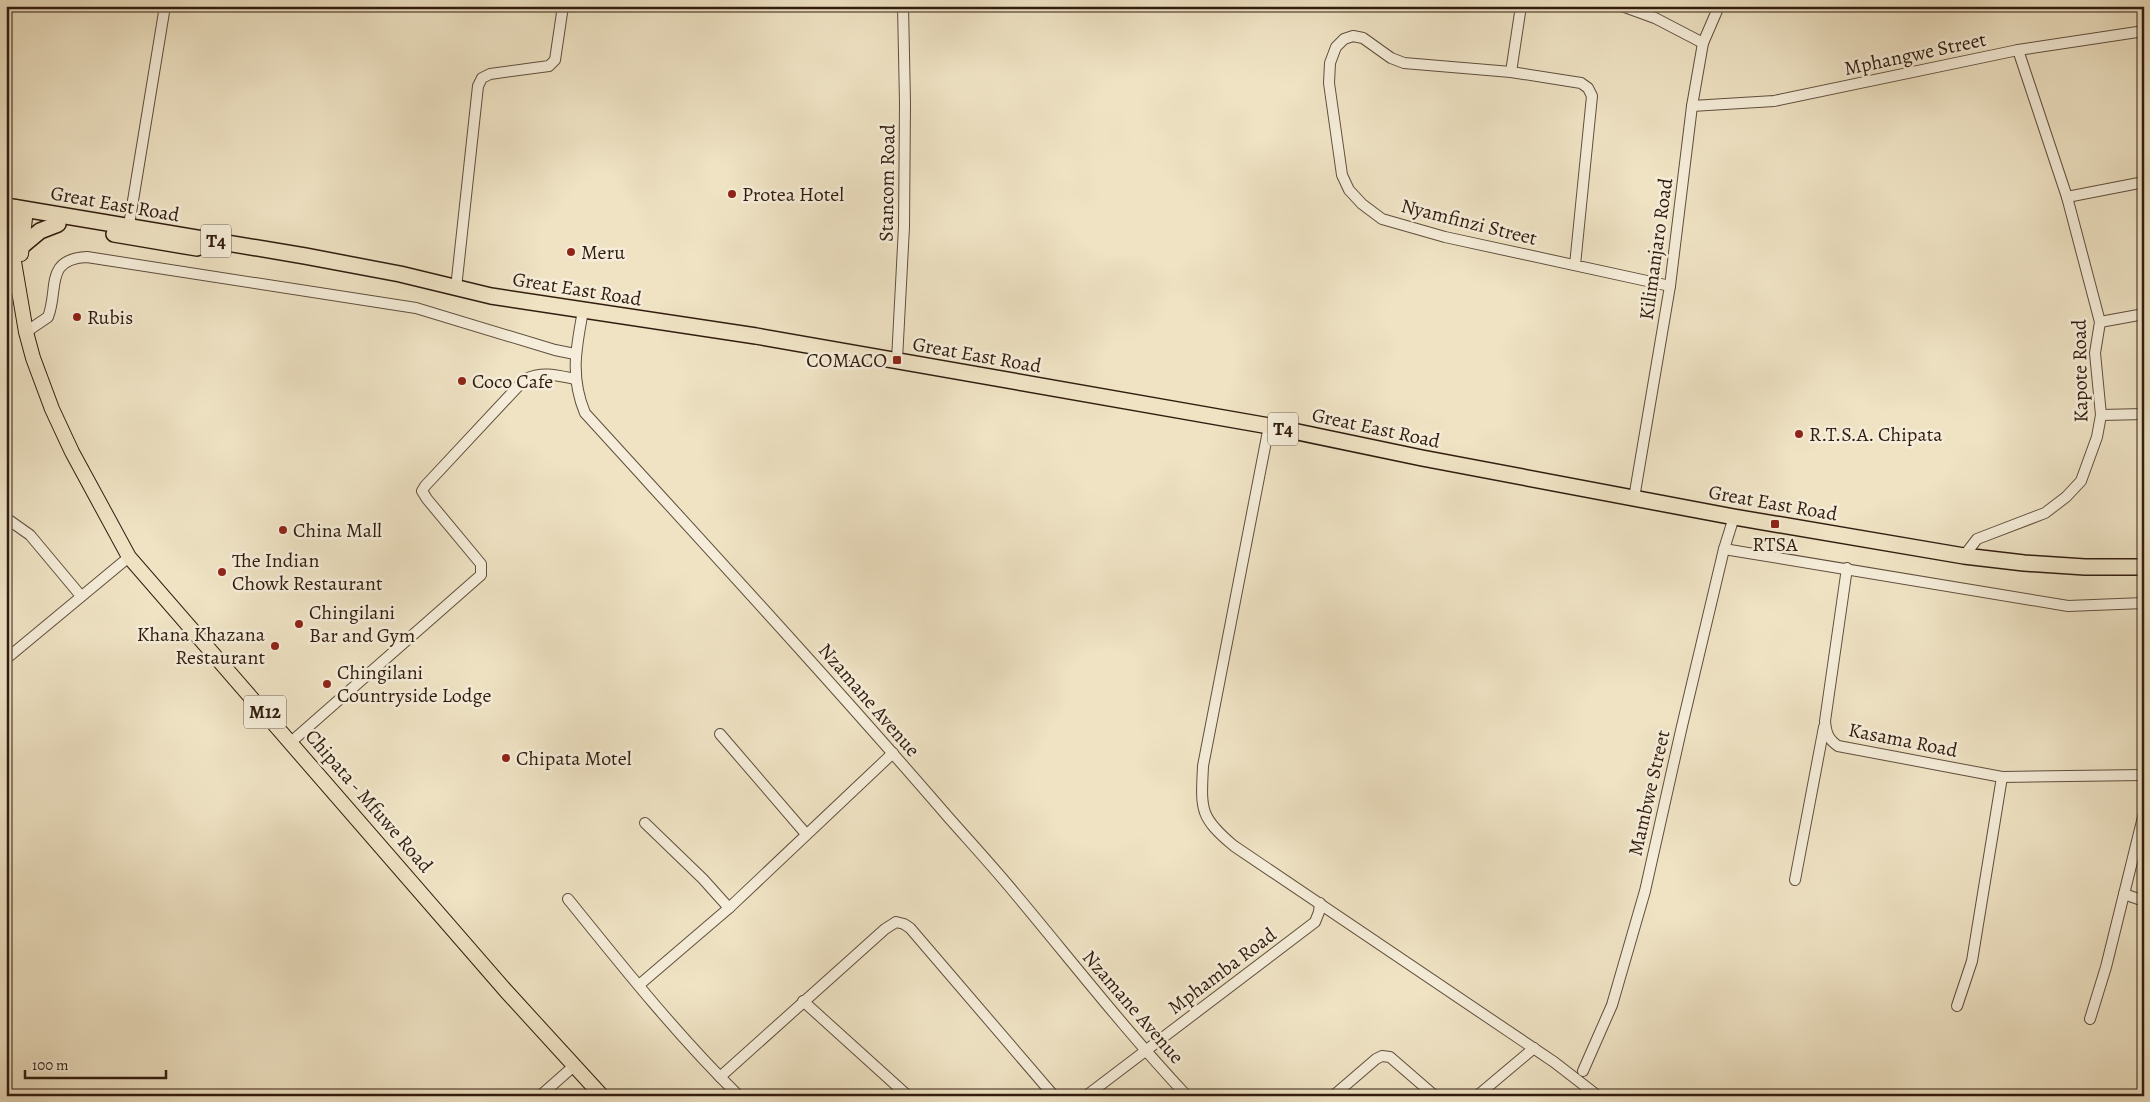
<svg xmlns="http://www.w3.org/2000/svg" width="2150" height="1102" font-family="Alegreya,serif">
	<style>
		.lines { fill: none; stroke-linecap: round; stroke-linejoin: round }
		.minor-casing { stroke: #604e3d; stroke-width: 12 }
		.major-casing { stroke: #311c10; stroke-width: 16 }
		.highway-casing { stroke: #311c10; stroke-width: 18 }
		.minor { stroke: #f5edd9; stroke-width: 10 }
		.major { stroke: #efe3c4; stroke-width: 14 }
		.highway { stroke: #efe3c4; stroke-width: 15 }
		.poi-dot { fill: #8f2418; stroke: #f5edd9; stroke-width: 2 }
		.labels { text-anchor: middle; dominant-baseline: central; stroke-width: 5; stroke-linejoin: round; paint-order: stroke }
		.shield { fill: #f5edd9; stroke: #6c5b4c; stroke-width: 1 }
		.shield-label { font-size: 19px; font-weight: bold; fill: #311c10 }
		.street-label { font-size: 20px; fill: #311c10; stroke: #f5edd9 }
		.poi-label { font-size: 20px; fill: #311c10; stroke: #f5edd9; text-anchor: start }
	</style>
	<rect width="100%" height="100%" fill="#efe3c4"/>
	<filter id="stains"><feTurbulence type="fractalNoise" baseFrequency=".004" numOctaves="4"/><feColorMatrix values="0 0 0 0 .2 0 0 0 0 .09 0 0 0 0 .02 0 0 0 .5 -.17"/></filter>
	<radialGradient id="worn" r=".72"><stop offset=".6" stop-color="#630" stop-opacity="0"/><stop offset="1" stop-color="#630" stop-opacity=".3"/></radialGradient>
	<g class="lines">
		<g class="minor-casing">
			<g id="minor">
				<path d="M 1622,6 L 1655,18 L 1703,43"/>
				<path d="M 2018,50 L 2067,197"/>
				<path d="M 1511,72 L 1521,6"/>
				<path d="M 1692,106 L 1774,101 L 2018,50 L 2144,31"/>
				<path d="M 128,231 L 165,6"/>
				<path d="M 1575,265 L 1592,96 L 1588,88 L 1581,83 L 1511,72 L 1404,63 L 1391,58 L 1363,38 L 1353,36 L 1344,39 L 1336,47 L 1330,63 L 1329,83 L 1342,175 L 1349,190 L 1362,204 L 1382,219 L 1445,237 L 1670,286"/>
				<path d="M 456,288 L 478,86 L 482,78 L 490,74 L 549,66 L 555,60 L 563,6"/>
				<path d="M 583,311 C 576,348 570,377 585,413 C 707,547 830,680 949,818 C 972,844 996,870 1018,897 C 1074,964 1127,1032 1187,1096"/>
				<path d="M 2100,322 L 2144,314"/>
				<path d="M 26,332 L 48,317 C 59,289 44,259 87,257 L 416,308 L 555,350 L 575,354"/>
				<path d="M 897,360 L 904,227 L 905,103 L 903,6"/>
				<path d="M 2101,415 L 2144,414"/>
				<path d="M 1269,426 L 1203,766 C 1201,809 1199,817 1234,846 L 1554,1062 L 1598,1096"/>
				<path d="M 1634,498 L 1670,286 L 1692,106 L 1703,43 L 1719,6"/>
				<path d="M 6,518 L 30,535 L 81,596"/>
				<path d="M 1724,549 L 2068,606 L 2144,603"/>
				<path d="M 1964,556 L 1977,539 L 2045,513 L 2066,497 L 2081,481 L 2097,437 L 2101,415 L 2095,353 L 2100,322 L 2067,197 L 2144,182"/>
				<path d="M 1847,568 L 1825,721 C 1826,733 1828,739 1838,746 L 2002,777 L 2144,775"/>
				<path d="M 6,659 L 129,557"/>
				<path d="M 720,734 L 806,834"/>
				<path d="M 291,742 L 481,575 L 481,564 L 427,499 L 422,491 L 425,486 L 525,379 C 543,371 556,375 575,379"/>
				<path d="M 645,823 L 703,879 L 729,908"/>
				<path d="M 1795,880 L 1824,727"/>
				<path d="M 2124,894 L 2144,901"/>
				<path d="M 568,899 C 622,966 677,1035 739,1096"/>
				<path d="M 639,985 L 729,908 L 893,753"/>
				<path d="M 803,1001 L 908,1096"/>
				<path d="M 1957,1006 L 1972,961 L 2002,777"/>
				<path d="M 2090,1019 L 2106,967 L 2144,813"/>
				<path d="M 1583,1071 L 1612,1005 L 1645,891 L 1682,726 L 1724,549 L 1734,517"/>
				<path d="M 720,1077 L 885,929 L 896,922 L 904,924 L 910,928 L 1054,1096"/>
				<path d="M 540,1096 L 575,1065"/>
				<path d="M 1086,1096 L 1315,922 L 1319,912 L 1320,903"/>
				<path d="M 1333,1096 L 1376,1059 L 1382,1056 L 1390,1057 L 1435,1096"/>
				<path d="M 1477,1096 L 1534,1048"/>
			</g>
		</g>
		<g class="major-casing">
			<g id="major">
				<path d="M 15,207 L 13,256 L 26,332 L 33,358 L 52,409 L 72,452 L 129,557 L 506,991 L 602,1096"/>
				<path d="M 21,254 L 26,209"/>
			</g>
		</g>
		<g class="highway-casing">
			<g id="highway">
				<path d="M 6,206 L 305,256 L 400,274 L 491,296 L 756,336 L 1269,426 L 1422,458 L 1734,517 L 1964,556 L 2024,563 L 2085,567 L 2144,567"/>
				<path d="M 114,234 L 197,248"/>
				<path d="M 6,235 L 12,245"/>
				<path d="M 22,246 L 40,231 L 58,224"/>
			</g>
		</g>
		<use href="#minor" class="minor"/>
		<use href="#major" class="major"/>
		<use href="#highway" class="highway"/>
	</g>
	<g class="poi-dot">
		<circle cx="732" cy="194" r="5"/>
		<circle cx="571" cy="252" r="5"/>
		<circle cx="77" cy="317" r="5"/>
		<rect x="892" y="355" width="10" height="10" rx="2.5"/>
		<circle cx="462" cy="381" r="5"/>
		<circle cx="1799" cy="434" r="5"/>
		<rect x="1770" y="519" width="10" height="10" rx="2.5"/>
		<circle cx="283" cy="530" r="5"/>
		<circle cx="222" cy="572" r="5"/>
		<circle cx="299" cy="624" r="5"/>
		<circle cx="275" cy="646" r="5"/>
		<circle cx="327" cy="684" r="5"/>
		<circle cx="506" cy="758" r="5"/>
	</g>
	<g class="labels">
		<g class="shield">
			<rect x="201" y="224.5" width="30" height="33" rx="4"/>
			<rect x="1268" y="412.5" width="30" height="33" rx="4"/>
			<rect x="244" y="695.5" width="42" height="33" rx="4"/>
		</g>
		<g class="shield-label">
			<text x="216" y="241">T4</text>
			<text x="1283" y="429">T4</text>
			<text x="265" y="712">M12</text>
		</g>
		<g class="street-label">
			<text transform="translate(1915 54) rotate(-12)">Mphangwe Street</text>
			<text transform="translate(887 183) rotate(-89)">Stancom Road</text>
			<text transform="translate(115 204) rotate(10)">Great East Road</text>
			<text transform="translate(1469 222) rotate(14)">Nyamfinzi Street</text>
			<text transform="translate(1656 249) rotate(-82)">Kilimanjaro Road</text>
			<text transform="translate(577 289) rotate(9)">Great East Road</text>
			<text transform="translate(977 355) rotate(10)">Great East Road</text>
			<text transform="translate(2080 371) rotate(-91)">Kapote Road</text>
			<text transform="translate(1376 428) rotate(12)">Great East Road</text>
			<text transform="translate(1773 503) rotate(10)">Great East Road</text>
			<text transform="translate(869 700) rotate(49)">Nzamane Avenue</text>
			<text transform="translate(1903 740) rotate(11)">Kasama Road</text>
			<text transform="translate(1649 793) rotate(-77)">Mambwe Street</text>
			<text transform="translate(369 801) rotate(49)">Chipata - Mfuwe Road</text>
			<text transform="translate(1222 971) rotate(-37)">Mphamba Road</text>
			<text transform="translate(1133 1007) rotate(49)">Nzamane Avenue</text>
		</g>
		<g class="poi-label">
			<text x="742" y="194">Protea Hotel</text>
			<text x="581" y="252">Meru</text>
			<text x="87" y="317">Rubis</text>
			<text x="887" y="360" text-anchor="end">COMACO</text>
			<text x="472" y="381">Coco Cafe</text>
			<text x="1809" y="434">R.T.S.A. Chipata</text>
			<text x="293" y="530">China Mall</text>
			<text x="1775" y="544" text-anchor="middle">RTSA</text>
			<text x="232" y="560">The Indian<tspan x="232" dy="23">Chowk Restaurant</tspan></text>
			<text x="309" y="612">Chingilani<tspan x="309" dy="23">Bar and Gym</tspan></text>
			<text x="265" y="634" text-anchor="end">Khana Khazana<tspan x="265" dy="23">Restaurant</tspan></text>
			<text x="337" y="672">Chingilani<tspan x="337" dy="23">Countryside Lodge</tspan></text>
			<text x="516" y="758">Chipata Motel</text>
		</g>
	</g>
	<rect width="2150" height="1102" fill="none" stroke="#efe3c4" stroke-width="25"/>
	<rect x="8" y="8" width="2135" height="1087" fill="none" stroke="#311c10" stroke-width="2.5"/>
	<rect x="12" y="12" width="2125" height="1077" fill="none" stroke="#311c10"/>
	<path d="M25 1070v8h141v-8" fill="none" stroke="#311c10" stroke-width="2.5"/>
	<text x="32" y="1070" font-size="15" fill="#311c10" stroke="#f5edd9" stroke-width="4" paint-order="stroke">100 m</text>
	<rect width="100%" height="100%" filter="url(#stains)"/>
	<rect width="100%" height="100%" fill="url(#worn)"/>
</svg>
